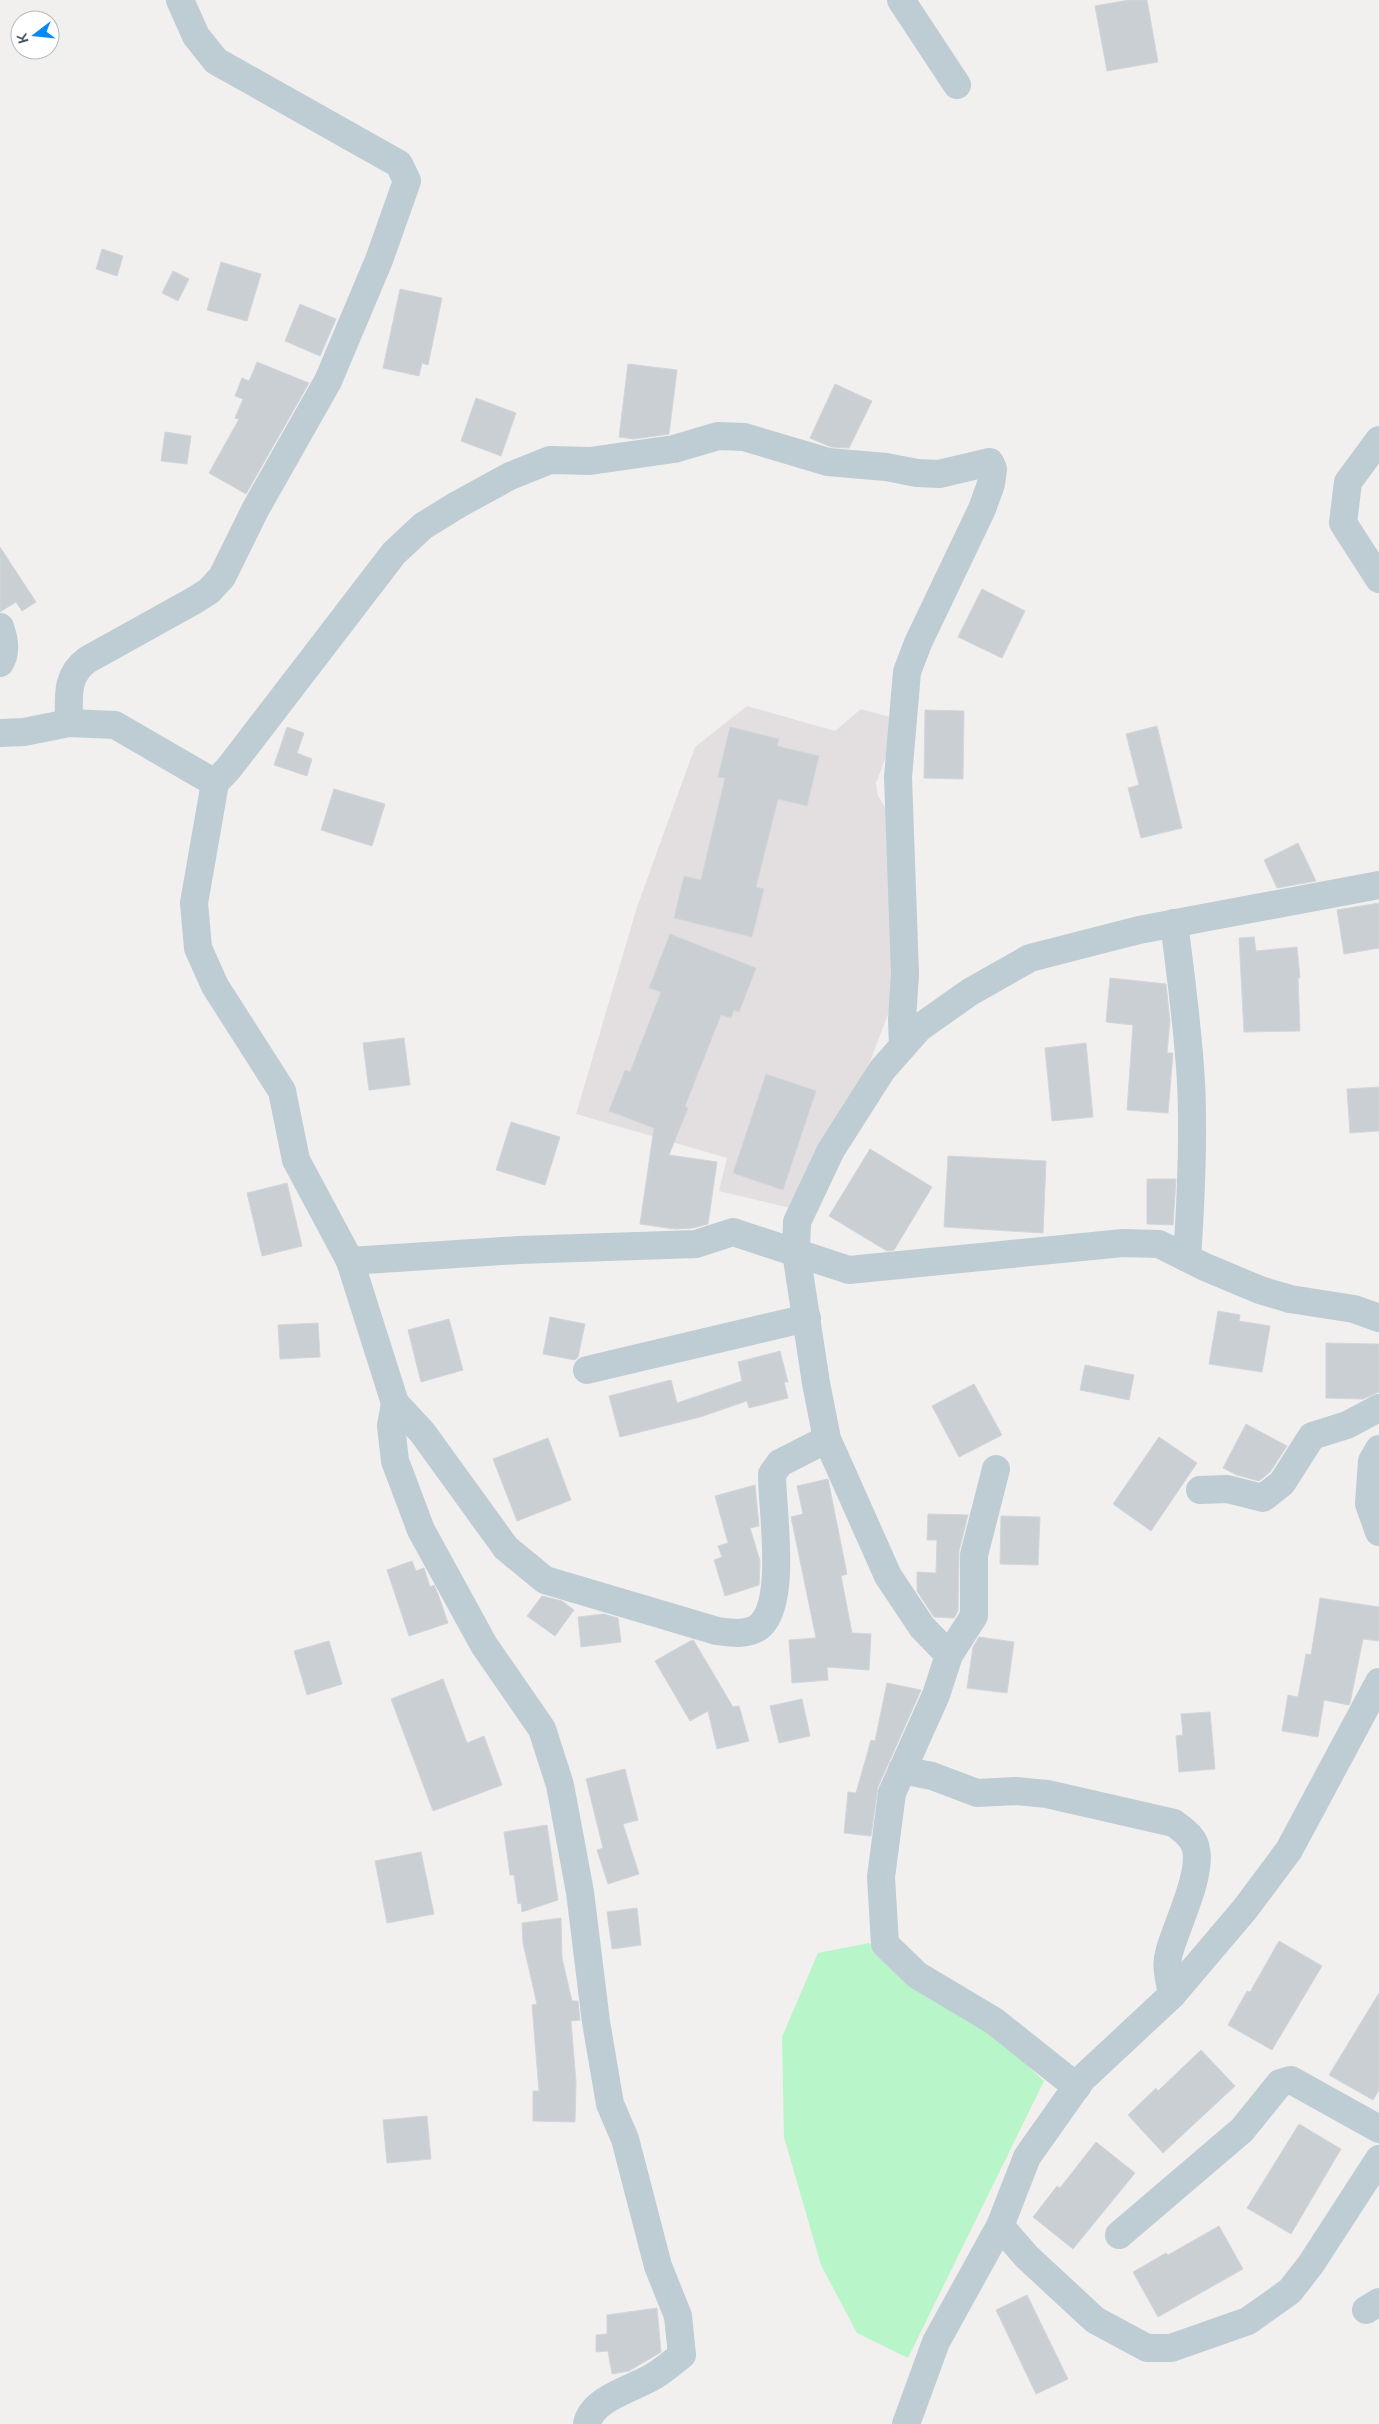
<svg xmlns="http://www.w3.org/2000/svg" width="1379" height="2424" font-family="Lato,sans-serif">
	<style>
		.education { fill: #e3dfe1 }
		.green { fill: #b8f5c8 }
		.building { fill: #cacfd4; stroke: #d2d6db }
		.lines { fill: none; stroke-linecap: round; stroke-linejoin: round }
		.minor { stroke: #beccd3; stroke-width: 28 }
	</style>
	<rect width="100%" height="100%" fill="#f2efef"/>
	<path class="education" d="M 747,706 L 835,731 L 861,709 L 900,720 L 876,783 L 878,796 L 889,814 L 896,993 L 868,1067 L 790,1208 L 719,1191 L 727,1158 L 576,1114 L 637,907 L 695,747 Z"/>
	<path class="green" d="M 869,1943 L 888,1965 L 999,2039 L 1044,2081 L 908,2358 L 857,2333 L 821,2265 L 784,2137 L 782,2037 L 818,1953 Z"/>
	<g class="building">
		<path d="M 1129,0 L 1147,0 L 1158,62 L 1107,71 L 1095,6 Z"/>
		<path d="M 102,249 L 123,256 L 117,276 L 96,269 Z"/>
		<path d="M 221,262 L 261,274 L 247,321 L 207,310 Z"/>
		<path d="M 173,271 L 189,279 L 178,301 L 162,293 Z"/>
		<path d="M 400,289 L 442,298 L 428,365 L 422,363 L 419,376 L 383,368 Z"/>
		<path d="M 300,304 L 336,319 L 320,356 L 285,341 Z"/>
		<path d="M 257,362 L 309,383 L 246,494 L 209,473 L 239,419 L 235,418 L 243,399 L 235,396 L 242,378 L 249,381 Z"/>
		<path d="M 628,364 L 677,370 L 669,434 L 634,439 L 619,437 Z"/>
		<path d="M 835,384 L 872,401 L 849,448 L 831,447 L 810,438 Z"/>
		<path d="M 476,398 L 516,413 L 501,456 L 461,441 Z"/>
		<path d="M 165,432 L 191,436 L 187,464 L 161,461 Z"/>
		<path d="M 0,547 L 36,602 L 22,611 L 16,602 L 0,612 Z"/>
		<path d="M 982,589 L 1025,611 L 1002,658 L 958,637 Z"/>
		<path d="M 925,710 L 964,711 L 963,779 L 924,778 Z"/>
		<path d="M 1157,726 L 1182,828 L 1141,838 L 1128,788 L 1139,785 L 1126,734 Z"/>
		<path d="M 287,727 L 304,733 L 297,753 L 312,759 L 307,776 L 274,765 Z"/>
		<path d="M 730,727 L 779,739 L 777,746 L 819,756 L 807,806 L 778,799 L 756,887 L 764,889 L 752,937 L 674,918 L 684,876 L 701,880 L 725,778 L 718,777 Z"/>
		<path d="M 334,789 L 385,804 L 372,846 L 321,830 Z"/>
		<path d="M 1298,843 L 1316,881 L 1277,888 L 1264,860 Z"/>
		<path d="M 1379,903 L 1379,948 L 1344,954 L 1337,910 Z"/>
		<path d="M 670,934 L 756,968 L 739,1012 L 734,1010 L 731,1018 L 721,1015 L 685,1106 L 688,1108 L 669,1155 L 717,1162 L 708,1224 L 693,1228 L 675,1229 L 640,1224 L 654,1128 L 609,1111 L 625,1070 L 630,1072 L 661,992 L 649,988 Z"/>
		<path d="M 1254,937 L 1256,951 L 1297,947 L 1300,978 L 1298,978 L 1300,1031 L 1244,1032 L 1239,938 Z"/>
		<path d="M 1110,978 L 1166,984 L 1170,1021 L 1167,1053 L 1173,1053 L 1168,1113 L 1127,1110 L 1133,1025 L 1106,1022 Z"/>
		<path d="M 404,1038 L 410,1085 L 369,1090 L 363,1043 Z"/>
		<path d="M 1086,1043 L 1093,1117 L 1052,1121 L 1045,1048 Z"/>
		<path d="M 766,1074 L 816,1091 L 783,1190 L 733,1173 Z"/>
		<path d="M 1379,1087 L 1379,1131 L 1350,1133 L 1347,1089 Z"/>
		<path d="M 511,1122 L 560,1137 L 545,1185 L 496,1170 Z"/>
		<path d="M 870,1149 L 932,1187 L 894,1250 L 887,1251 L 829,1216 Z"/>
		<path d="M 948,1156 L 1046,1161 L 1043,1233 L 944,1227 Z"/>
		<path d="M 1147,1179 L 1176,1179 L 1173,1225 L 1147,1224 Z"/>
		<path d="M 287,1183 L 302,1246 L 262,1256 L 247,1193 Z"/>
		<path d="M 1218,1311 L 1240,1315 L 1239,1321 L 1270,1326 L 1262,1372 L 1209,1364 Z"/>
		<path d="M 550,1317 L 585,1324 L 578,1357 L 575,1360 L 543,1354 Z"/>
		<path d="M 449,1319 L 463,1370 L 421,1382 L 408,1330 Z"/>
		<path d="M 318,1323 L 320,1357 L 280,1359 L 278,1325 Z"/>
		<path d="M 1326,1343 L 1379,1344 L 1379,1392 L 1363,1399 L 1326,1398 Z"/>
		<path d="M 780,1351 L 788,1382 L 784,1382 L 788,1398 L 749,1408 L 747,1401 L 700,1417 L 620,1437 L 609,1396 L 671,1380 L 677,1403 L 742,1381 L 738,1362 Z"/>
		<path d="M 1085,1365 L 1134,1375 L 1129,1400 L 1080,1390 Z"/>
		<path d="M 974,1384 L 1002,1435 L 959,1457 L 932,1406 Z"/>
		<path d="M 1246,1424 L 1287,1446 L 1270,1472 L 1259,1481 L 1237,1475 L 1223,1468 Z"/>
		<path d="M 1159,1437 L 1197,1463 L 1151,1531 L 1113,1504 Z"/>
		<path d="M 548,1438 L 571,1500 L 517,1521 L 493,1459 Z"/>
		<path d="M 828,1479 L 847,1574 L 841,1576 L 852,1633 L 871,1634 L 869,1670 L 827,1667 L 828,1680 L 792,1683 L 789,1640 L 816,1638 L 791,1517 L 803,1514 L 797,1486 Z"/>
		<path d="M 755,1485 L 759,1526 L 750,1528 L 760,1561 L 759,1585 L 725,1596 L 714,1560 L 722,1557 L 718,1546 L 728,1543 L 715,1496 Z"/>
		<path d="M 928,1514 L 968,1515 L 959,1551 L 958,1611 L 954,1618 L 934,1617 L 917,1591 L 917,1572 L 936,1573 L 937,1540 L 927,1540 Z"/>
		<path d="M 1001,1516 L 1040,1517 L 1038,1565 L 1000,1564 Z"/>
		<path d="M 412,1561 L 416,1571 L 424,1568 L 430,1587 L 434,1585 L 438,1594 L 448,1623 L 409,1636 L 387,1570 Z"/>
		<path d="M 542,1596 L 562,1601 L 574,1610 L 555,1636 L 527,1616 Z"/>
		<path d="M 1320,1598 L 1379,1607 L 1379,1641 L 1363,1639 L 1350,1703 L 1349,1705 L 1324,1700 L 1318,1737 L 1282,1731 L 1288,1695 L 1298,1697 L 1306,1654 L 1311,1655 Z"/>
		<path d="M 604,1614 L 618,1618 L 621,1642 L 581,1647 L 578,1617 Z"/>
		<path d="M 979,1637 L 1014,1642 L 1007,1693 L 967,1688 L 973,1647 Z"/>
		<path d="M 692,1640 L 694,1641 L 733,1707 L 739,1706 L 749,1741 L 717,1749 L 708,1711 L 690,1721 L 655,1661 Z"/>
		<path d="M 329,1641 L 342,1684 L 307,1695 L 294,1651 Z"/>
		<path d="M 443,1679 L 467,1743 L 484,1736 L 502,1785 L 433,1811 L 391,1699 Z"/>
		<path d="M 887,1683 L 921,1690 L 878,1787 L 871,1836 L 844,1833 L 848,1792 L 856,1793 L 871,1740 L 875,1741 Z"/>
		<path d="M 802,1699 L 810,1736 L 779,1743 L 770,1706 Z"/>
		<path d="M 1210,1712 L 1215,1769 L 1179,1772 L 1176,1736 L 1183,1735 L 1181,1714 Z"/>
		<path d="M 625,1769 L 638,1820 L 623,1824 L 639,1874 L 608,1884 L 597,1850 L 603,1848 L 586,1779 Z"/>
		<path d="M 547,1825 L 558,1900 L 522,1912 L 521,1903 L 518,1904 L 514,1875 L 510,1875 L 504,1832 Z"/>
		<path d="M 421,1852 L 434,1914 L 387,1923 L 375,1861 Z"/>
		<path d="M 637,1908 L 641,1945 L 612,1949 L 607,1912 Z"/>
		<path d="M 561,1918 L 562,1958 L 572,2001 L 578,2001 L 580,2020 L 571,2021 L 576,2082 L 575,2122 L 533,2121 L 533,2091 L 539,2091 L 532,2005 L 537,2004 L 523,1943 L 522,1923 Z"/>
		<path d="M 1279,1941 L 1322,1966 L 1272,2050 L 1228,2025 L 1247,1991 L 1250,1992 Z"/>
		<path d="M 1379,1993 L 1379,2090 L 1373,2100 L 1329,2075 Z"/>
		<path d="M 1201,2050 L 1235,2086 L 1163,2153 L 1128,2115 L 1156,2088 L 1158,2091 Z"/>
		<path d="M 427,2116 L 431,2159 L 387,2163 L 383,2120 Z"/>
		<path d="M 1299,2124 L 1341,2149 L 1291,2234 L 1247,2208 Z"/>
		<path d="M 1096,2142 L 1135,2173 L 1073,2249 L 1033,2217 L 1057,2186 L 1060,2188 Z"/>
		<path d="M 1219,2226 L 1243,2269 L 1158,2317 L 1133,2272 L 1166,2253 L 1168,2255 Z"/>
		<path d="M 1027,2295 L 1068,2379 L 1036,2394 L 996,2310 Z"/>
		<path d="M 657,2308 L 661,2352 L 629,2371 L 612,2374 L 608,2351 L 596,2352 L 596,2335 L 607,2334 L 607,2315 Z"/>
	</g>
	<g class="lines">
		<g class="minor">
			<path d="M 901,0 L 957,85"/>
			<path d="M 1379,440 L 1348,482 L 1343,523 L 1379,579"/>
			<path d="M 0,627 C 4,638 7,652 0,663"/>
			<path d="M 69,723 C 69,698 65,676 87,660 L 195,600 L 209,591 L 222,577 L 255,510 L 328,381 L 379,260 L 407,181 L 399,164 L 216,61 L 196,36 L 180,0"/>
			<path d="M 0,733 L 24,732 L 69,723 L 115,725 L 215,783"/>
			<path d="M 1174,923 C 1181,976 1188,1029 1191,1082 C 1194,1141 1191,1199 1187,1258"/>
			<path d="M 350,1261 L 519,1250 L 696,1244 L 733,1232 L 849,1270 L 1123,1243 L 1159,1244 L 1205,1267 L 1260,1290 L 1290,1299 L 1354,1309 L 1379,1318"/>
			<path d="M 587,1370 L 807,1318"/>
			<path d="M 395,1403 L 391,1426 L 395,1461 L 421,1530 L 484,1645 L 542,1729 L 560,1785 L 580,1892 L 596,2022 L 610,2104 L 625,2139 L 658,2266 L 678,2316 L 682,2355 C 673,2362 664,2370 654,2376 C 635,2388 592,2398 587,2424"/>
			<path d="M 827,1439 L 780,1463 L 772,1474 C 772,1510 787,1599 761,1625 C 750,1636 731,1633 717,1631 L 545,1580 L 506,1548 L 422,1432 L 395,1403 L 350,1261 L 296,1160 L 282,1091 L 215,986 L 198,948 L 194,903 L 215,783 L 229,768 L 394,553 L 423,526 L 457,505 L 510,476 L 550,460 L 590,461 L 674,449 L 718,436 L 744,437 L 828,462 L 886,467 L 917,473 L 939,474 L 990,462 L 993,469 L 991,484 L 982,509 L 918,643 L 907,672 L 898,777 L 905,974 L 902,1020 L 903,1046"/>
			<path d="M 1379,1449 L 1372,1461 L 1369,1504 L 1379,1532"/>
			<path d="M 996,1469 L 974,1555 L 974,1616 L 949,1655 L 936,1695 L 892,1793 L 881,1877 L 885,1944 L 917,1975 L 994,2021 L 1077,2087"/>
			<path d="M 1200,1490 L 1227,1489 L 1263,1498 L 1282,1483 L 1312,1436 L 1347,1425 L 1379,1408"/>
			<path d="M 949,1655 L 922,1627 L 888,1576 L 827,1439 L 816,1383 L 796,1252 L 797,1222 L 831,1150 L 882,1070 L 919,1028 L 970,992 L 1030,958 L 1139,930 L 1379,885"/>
			<path d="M 902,1770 L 932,1776 L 977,1793 L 1016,1791 L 1047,1794 L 1174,1823 C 1183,1830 1194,1837 1196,1849 C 1202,1876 1176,1926 1169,1953 C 1165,1966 1170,1982 1172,1995"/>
			<path d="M 1000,2226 L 1027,2257 L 1095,2320 L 1147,2348 L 1171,2348 L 1248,2321 L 1290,2291 L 1311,2264 L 1379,2159"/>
			<path d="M 1119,2235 L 1242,2130 L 1280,2083 L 1291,2080 L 1379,2129"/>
			<path d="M 1366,2310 L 1379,2302"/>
			<path d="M 906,2424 L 936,2342 L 1000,2226 L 1027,2157 L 1082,2079 L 1172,1995 L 1245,1909 L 1289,1850 L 1379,1682"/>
		</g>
	</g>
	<g transform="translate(35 35) rotate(254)"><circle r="24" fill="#ffffff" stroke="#b4bbbf"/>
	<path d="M0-4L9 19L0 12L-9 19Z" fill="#0389f8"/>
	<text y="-8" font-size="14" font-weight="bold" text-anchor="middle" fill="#44555f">K</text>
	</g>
</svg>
